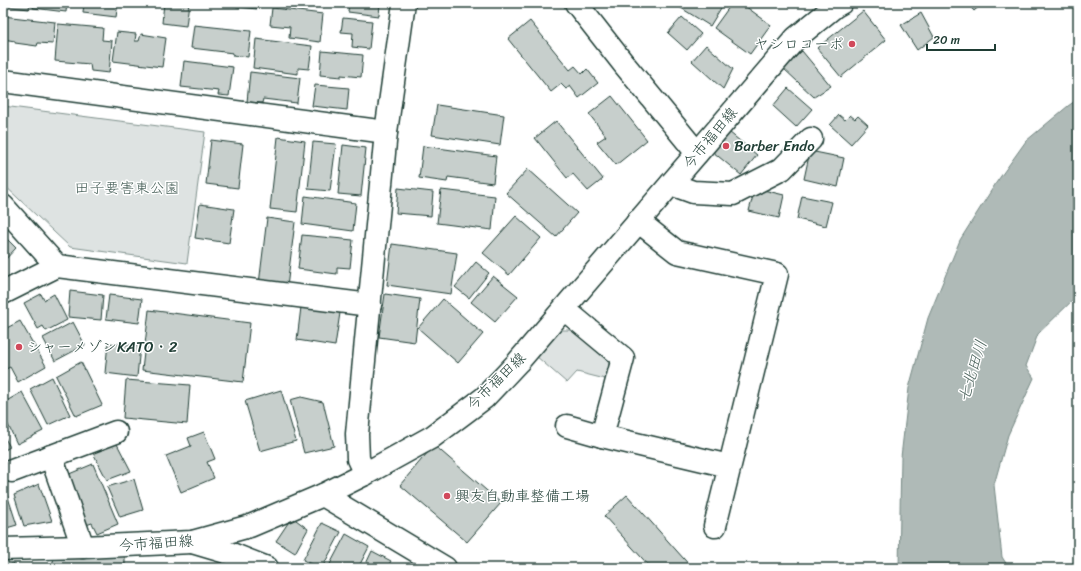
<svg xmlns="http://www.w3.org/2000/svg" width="1081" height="571" font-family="Sriracha,'Klee One',sans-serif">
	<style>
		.green { fill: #dee3e2; stroke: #7e908b }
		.water { fill: #afbab7; stroke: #758883 }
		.building { fill: #c7cfcc; stroke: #1f3d34 }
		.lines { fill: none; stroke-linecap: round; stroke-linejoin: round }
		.minor-casing { stroke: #1f3d34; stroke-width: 25 }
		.major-casing { stroke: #1f3d34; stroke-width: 25 }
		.minor { stroke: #fff; stroke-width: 22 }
		.major { stroke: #fff; stroke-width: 22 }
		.poi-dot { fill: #d1495b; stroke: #fff; stroke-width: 1.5 }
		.labels { text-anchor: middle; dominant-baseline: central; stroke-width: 3; stroke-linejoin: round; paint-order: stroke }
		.poi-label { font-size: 15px; fill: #1f3d34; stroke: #fff; text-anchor: start }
		.street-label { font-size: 15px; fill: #1f3d34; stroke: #fff }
		.park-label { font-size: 15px; fill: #455e57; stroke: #fff }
		.water-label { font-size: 16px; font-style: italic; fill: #4a625b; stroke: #fff }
	</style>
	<rect width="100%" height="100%" fill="#fff"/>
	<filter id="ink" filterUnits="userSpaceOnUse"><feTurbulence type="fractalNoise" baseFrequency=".025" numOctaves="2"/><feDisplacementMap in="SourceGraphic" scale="8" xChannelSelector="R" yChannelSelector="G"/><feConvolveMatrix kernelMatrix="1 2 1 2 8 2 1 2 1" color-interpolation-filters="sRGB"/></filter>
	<g filter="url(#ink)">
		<g class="green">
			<path d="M 3,106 L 205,132 L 187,263 L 70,247 L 3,184 Z"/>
			<path d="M 558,330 L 574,330 L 605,353 L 611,370 L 609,380 L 577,372 L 567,383 L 536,356 Z"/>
		</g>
		<path class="water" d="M 1078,99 L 1078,295 L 1038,334 L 1026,366 L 1034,378 L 1008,435 L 994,485 L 1002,557 L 1009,568 L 899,568 L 901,457 L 909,388 L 928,318 L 960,240 L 996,183 L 1026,141 L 1068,106 Z"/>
		<g class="building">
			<path d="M 3,3 L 30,3 L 29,9 L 3,6 Z"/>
			<path d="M 34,3 L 67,3 L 66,12 L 33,8 Z"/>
			<path d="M 84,3 L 118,3 L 116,17 L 83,13 Z"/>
			<path d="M 164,3 L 189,3 L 186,26 L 162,23 Z"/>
			<path d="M 200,3 L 257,3 L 257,9 Z"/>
			<path d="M 284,3 L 324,3 L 323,8 Z"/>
			<path d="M 349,3 L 380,3 L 379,16 L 348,12 Z"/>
			<path d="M 673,3 L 724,3 L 710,26 Z"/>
			<path d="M 732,3 L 741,3 L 771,25 L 750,54 L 714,28 Z"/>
			<path d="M 967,3 L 983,3 L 974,11 Z"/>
			<path d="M 272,8 L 323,14 L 320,42 L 289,38 L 290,27 L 270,25 Z"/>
			<path d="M 863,11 L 886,40 L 841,77 L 817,48 Z"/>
			<path d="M 921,13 L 934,37 L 917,50 L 901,25 Z"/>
			<path d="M 3,16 L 55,22 L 53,44 L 38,43 L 37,46 L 15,43 L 15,41 L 3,39 Z"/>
			<path d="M 682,17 L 701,34 L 687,50 L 668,33 Z"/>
			<path d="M 343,18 L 372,21 L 369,49 L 352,47 L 353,33 L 341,32 Z"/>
			<path d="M 530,21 L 570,70 L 575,66 L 582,74 L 587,69 L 598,83 L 579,98 L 570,86 L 566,89 L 561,84 L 551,92 L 508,39 Z"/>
			<path d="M 58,24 L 103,28 L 102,40 L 112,41 L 109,73 L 91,71 L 90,64 L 55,61 Z"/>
			<path d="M 194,25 L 251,31 L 248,57 L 233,55 L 233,53 L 191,48 Z"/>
			<path d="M 117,32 L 136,34 L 135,41 L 139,41 L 141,34 L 166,38 L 162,67 L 113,61 Z"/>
			<path d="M 256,39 L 312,46 L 309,69 L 298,68 L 298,74 L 253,68 Z"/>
			<path d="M 706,45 L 733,69 L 723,89 L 692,61 Z"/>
			<path d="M 322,51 L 363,55 L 361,77 L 341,75 L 341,77 L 320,75 Z"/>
			<path d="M 802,51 L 831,86 L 814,97 L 783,68 Z"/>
			<path d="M 184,61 L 233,67 L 229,96 L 218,95 L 219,91 L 181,87 Z"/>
			<path d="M 250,72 L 300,78 L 297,103 L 263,99 L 262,103 L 247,102 Z"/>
			<path d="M 315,85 L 349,88 L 347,110 L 312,106 Z"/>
			<path d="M 788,88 L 812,109 L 796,127 L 773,106 Z"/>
			<path d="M 612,96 L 647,140 L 616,165 L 597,142 L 606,136 L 589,114 Z"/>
			<path d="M 437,105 L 504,115 L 500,145 L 432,135 Z"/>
			<path d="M 839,115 L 845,120 L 850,115 L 855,119 L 858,116 L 868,125 L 851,144 L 830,125 Z"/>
			<path d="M 556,121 L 603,179 L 588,191 L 573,174 L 567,178 L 535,138 Z"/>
			<path d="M 729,132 L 757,155 L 741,175 L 713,152 Z"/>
			<path d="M 278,137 L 305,141 L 297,212 L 270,209 Z"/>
			<path d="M 211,140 L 243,144 L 238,188 L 206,184 Z"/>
			<path d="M 313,142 L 336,144 L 330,191 L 308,189 Z"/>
			<path d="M 343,145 L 366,148 L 361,196 L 338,194 Z"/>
			<path d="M 423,146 L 496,156 L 493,183 L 448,177 L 447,182 L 419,178 Z"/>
			<path d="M 810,151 L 844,158 L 838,187 L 804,179 Z"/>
			<path d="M 528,169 L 577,213 L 556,237 L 506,193 Z"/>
			<path d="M 398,188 L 433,192 L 431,216 L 396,213 Z"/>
			<path d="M 755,188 L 784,195 L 779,218 L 749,211 Z"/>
			<path d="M 441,190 L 495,196 L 492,230 L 437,223 Z"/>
			<path d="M 305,196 L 356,203 L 353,231 L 302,224 Z"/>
			<path d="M 802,196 L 832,202 L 826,226 L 797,219 Z"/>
			<path d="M 200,204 L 234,209 L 229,243 L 195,238 Z"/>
			<path d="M 516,216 L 541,238 L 509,275 L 483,253 Z"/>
			<path d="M 267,218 L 295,222 L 287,287 L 259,284 Z"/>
			<path d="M 3,235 L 16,248 L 3,262 Z"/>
			<path d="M 302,235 L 353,240 L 350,268 L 337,267 L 337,274 L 298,269 Z"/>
			<path d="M 392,244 L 457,253 L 451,294 L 387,285 Z"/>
			<path d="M 476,262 L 489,273 L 469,298 L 455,287 Z"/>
			<path d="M 493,276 L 518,296 L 495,322 L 471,302 Z"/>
			<path d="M 70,291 L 103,295 L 101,320 L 68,317 Z"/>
			<path d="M 41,294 L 44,300 L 54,294 L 67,320 L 46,331 L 43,326 L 38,329 L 24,303 Z"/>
			<path d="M 385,294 L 420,299 L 415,342 L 379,337 Z"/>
			<path d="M 109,295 L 142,299 L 139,323 L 106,319 Z"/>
			<path d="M 443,299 L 483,334 L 458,363 L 418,328 Z"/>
			<path d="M 301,307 L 340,313 L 335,346 L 297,340 Z"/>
			<path d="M 149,310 L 250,323 L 243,382 L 142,370 Z"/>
			<path d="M 20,321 L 46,366 L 18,382 L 10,367 L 6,369 L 3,364 L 3,330 Z"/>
			<path d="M 73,322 L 85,345 L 55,361 L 43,338 Z"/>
			<path d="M 108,343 L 140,346 L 137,377 L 105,373 Z"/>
			<path d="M 81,362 L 102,405 L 76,416 L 56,376 Z"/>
			<path d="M 52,377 L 70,415 L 48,425 L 30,389 Z"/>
			<path d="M 126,380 L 190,385 L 187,424 L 123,418 Z"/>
			<path d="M 281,390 L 296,441 L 260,451 L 245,401 Z"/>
			<path d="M 22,392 L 43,431 L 17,444 L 3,414 L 3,403 Z"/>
			<path d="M 301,397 L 323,402 L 334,446 L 304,453 L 290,400 Z"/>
			<path d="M 204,432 L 215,459 L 207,462 L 214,478 L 181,492 L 166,456 L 191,446 L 188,438 Z"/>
			<path d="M 3,435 L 10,447 L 3,451 Z"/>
			<path d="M 116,442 L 131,471 L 107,480 L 92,451 Z"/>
			<path d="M 434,445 L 501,503 L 467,542 L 400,485 Z"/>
			<path d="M 93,464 L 118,524 L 97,533 L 92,523 L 83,526 L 62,477 Z"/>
			<path d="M 134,479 L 143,510 L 120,517 L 107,487 Z"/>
			<path d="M 3,482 L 17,525 L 3,529 Z"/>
			<path d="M 39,484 L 52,521 L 24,526 L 14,495 Z"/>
			<path d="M 627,495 L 692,568 L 651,568 L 604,516 Z"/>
			<path d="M 292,517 L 308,529 L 295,553 L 276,541 Z"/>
			<path d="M 322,523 L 341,532 L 322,568 L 319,568 L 303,560 Z"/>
			<path d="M 346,534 L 369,547 L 358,568 L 328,568 Z"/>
			<path d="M 372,551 L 391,561 L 387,568 L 364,568 Z"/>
			<path d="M 125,553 L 125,568 L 51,568 L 55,555 Z"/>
			<path d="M 13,563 L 17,568 L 6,568 Z"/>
		</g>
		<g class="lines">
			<g class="minor-casing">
				<g id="minor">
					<path d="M 576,3 L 623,63 L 697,153"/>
					<path d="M 3,81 L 386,132"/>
					<path d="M 671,184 L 693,192 L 733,194 L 782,169 L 811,139"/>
					<path d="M 3,206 L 57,266 L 370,305"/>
					<path d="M 638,221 L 677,252 L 777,274 L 715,526"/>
					<path d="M 3,293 L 57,266"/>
					<path d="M 564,309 L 623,358 L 602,436 L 729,466"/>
					<path d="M 567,426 L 602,436"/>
					<path d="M 51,456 L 83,547"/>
					<path d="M 12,471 L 116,432"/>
					<path d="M 365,474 L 358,459 L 357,434 L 386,132 L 404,3"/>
					<path d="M 323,495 L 445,568"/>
					<path d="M 192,542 L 229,553 L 267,568"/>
				</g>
			</g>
			<g class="major-casing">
				<path id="major" d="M 3,549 L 83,547 L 192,542 L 250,526 L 323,495 L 365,474 L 432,437 L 484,398 L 518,362 L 796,38 L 834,7 L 841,3"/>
			</g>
			<use href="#minor" class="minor"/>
			<use href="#major" class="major"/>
		</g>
	</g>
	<g class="poi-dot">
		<circle cx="852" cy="44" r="4"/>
		<circle cx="726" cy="146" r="4"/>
		<circle cx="19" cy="347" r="4"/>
		<circle cx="447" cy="496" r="4"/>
	</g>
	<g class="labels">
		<g class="poi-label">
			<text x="844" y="44" text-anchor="end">ヤシロコーポ</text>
			<text x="734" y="146">Barber Endo</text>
			<text x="27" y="347">シャーメゾンKATO・2</text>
			<text x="455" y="496">興友自動車整備工場</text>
		</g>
		<g class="street-label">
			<text transform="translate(710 138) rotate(-50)">今市福田線</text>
			<text transform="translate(496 381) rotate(-44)">今市福田線</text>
			<text transform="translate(156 543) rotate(-4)">今市福田線</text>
		</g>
		<g class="park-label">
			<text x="127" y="188">田子要害東公園</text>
		</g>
		<g class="water-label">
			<text transform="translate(972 371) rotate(-73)">七北田川</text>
		</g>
	</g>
	<rect width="1081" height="571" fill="none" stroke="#fff" stroke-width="16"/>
	<rect x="8" y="8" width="1065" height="555" fill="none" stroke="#1f3d34" stroke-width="1.5" filter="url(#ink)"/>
	<path d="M927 44v6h68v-6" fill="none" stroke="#1f3d34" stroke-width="2"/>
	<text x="933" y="44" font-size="12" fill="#1f3d34" stroke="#ffffff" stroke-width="3" paint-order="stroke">20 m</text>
</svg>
